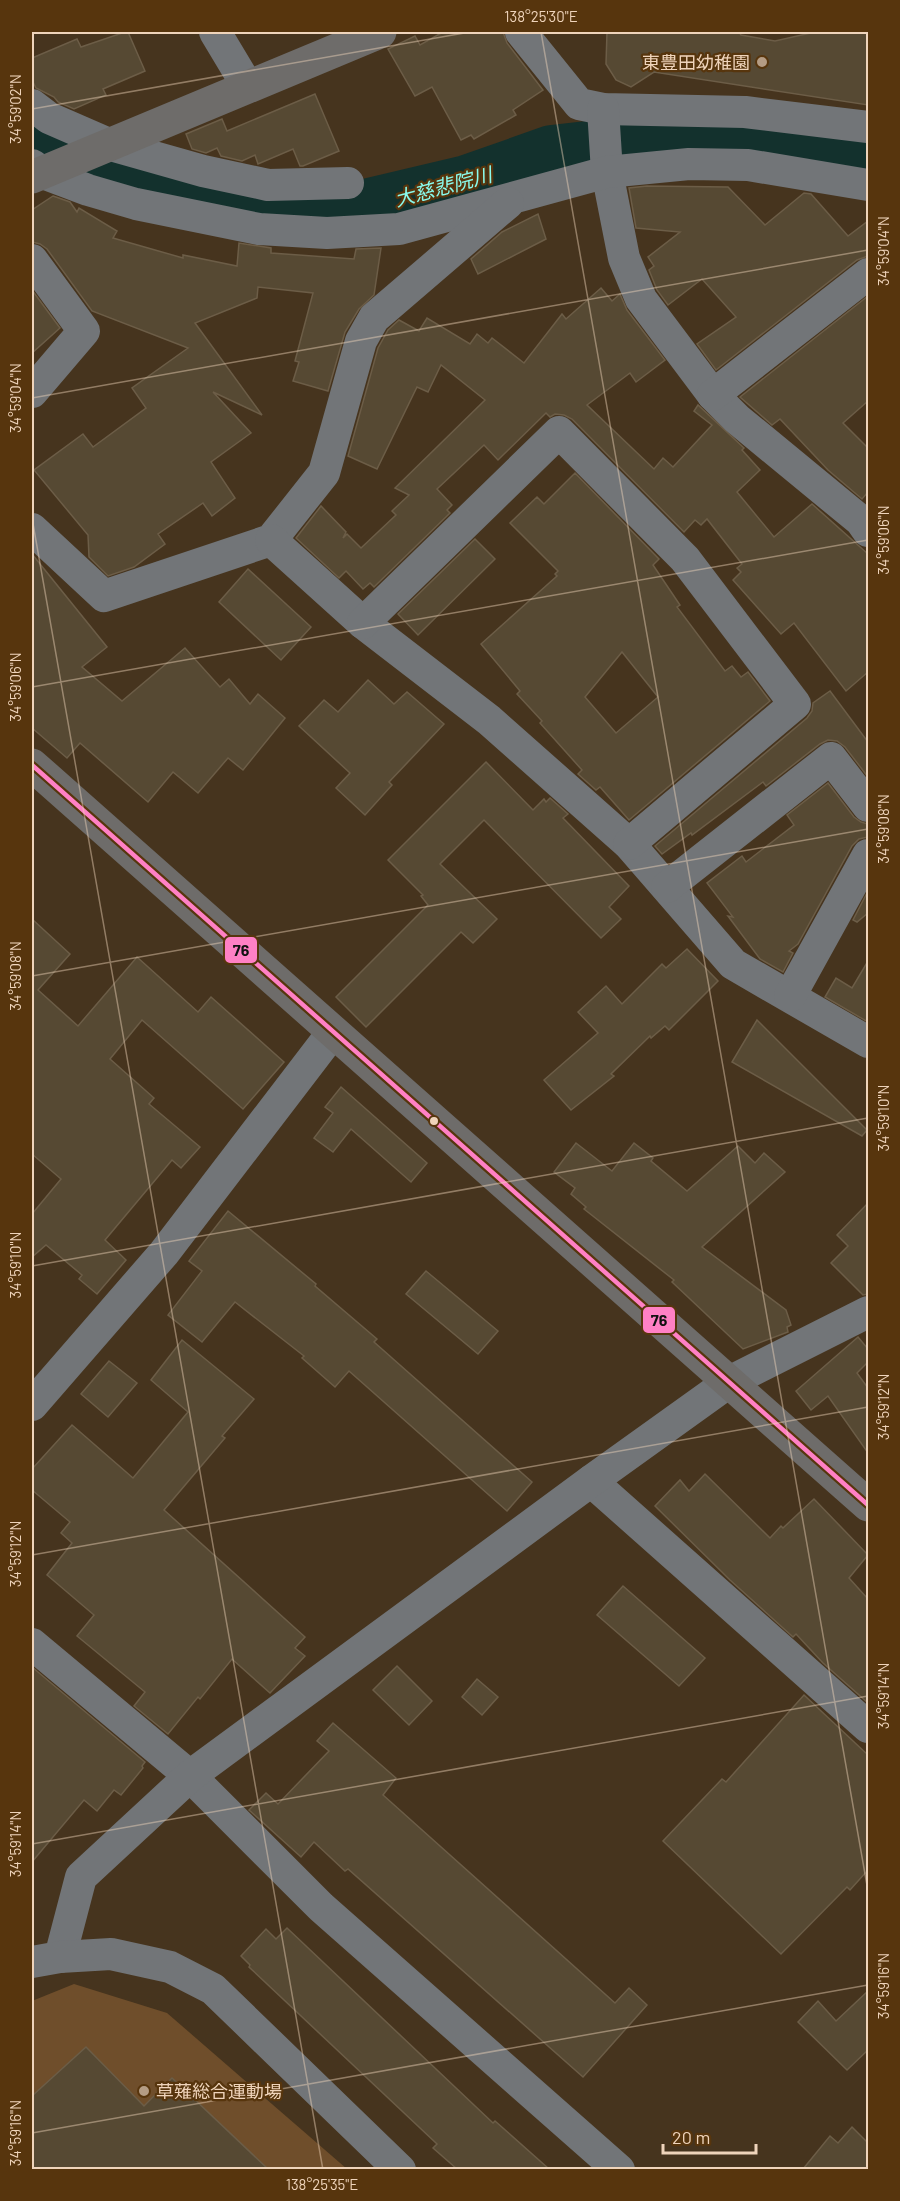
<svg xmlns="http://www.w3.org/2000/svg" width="900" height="2201" font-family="Barlow,'Noto Sans JP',sans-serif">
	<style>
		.green { fill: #6f4e2b }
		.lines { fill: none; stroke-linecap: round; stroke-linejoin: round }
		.river { stroke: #13312d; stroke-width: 56 }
		.building { fill: #564933; stroke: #6c5d47; stroke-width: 1.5; fill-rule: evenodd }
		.street { stroke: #727578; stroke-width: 32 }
		.secondary { stroke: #6e6c6a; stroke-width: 33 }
		.bus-1-casing { stroke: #57350d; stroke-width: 9 }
		.bus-1 { stroke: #ff80c5; stroke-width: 4.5 }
		.ticks { fill: none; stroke: #efd4bb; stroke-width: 1.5; stroke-opacity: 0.45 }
		.poi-dot { fill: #b49c84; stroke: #57350d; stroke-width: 2 }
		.bus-dot { fill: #efd4bb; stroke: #57350d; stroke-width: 2 }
		.labels { text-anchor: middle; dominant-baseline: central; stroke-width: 4.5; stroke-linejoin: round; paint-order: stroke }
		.poi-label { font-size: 18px; fill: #efd4bb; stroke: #57350d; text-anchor: end }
		.water-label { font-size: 20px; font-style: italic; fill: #89fbee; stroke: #57350d }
		.line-badge { stroke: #57350d; stroke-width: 2 }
		.pale-badge-label { font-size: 16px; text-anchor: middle; font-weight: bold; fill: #111 }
		.neatline { fill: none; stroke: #efd4bb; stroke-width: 2 }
		.ticks-label { font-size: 15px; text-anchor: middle; fill: #efd4bb }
	</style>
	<rect width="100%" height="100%" fill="#46341e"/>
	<path class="green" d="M 74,1984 L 167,2013 L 347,2169 L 32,2170 L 32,2001 Z"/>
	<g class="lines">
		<path class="river" d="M 32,133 L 80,167 L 148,190 L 256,210 L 357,209 L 467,183 L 552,153 L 657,141 L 805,142 L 868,147"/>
	</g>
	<g class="building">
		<path d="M 125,32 L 128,32 L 145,71 L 103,89 L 106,95 L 74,109 L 58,102 L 54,97 L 36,88 L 32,80 L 32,58 L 77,39 L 81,47 Z"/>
		<path d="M 443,32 L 503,32 L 507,43 L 543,90 L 513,110 L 516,115 L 474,139 L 471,135 L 461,140 L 432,87 L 415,96 L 388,49 L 415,36 L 420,45 Z"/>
		<path d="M 607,32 L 739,32 L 741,35 L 775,41 L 815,32 L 868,32 L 868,105 L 654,72 L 631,87 L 616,80 L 606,64 Z"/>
		<path d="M 315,94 L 339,151 L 303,166 L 300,166 L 293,149 L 258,164 L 255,155 L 242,161 L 221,156 L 217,148 L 206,153 L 192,149 L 186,134 L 222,119 L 227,131 Z"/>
		<path d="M 647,186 L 728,187 L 765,225 L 804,193 L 811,194 L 848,236 L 868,221 L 868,256 L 857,260 L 716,370 L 697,344 L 736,317 L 702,279 L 668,305 L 657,290 L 649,270 L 654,266 L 648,257 L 680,232 L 636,228 L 629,188 Z"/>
		<path d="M 53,196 L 70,202 L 77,212 L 79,208 L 117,231 L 113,238 L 183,258 L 183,255 L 237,266 L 239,243 L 271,248 L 271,253 L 354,259 L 356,249 L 381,248 L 374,295 L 359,309 L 345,332 L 328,391 L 293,381 L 299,362 L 295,361 L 313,293 L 258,287 L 257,298 L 195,323 L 262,415 L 213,392 L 251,433 L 211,462 L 235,498 L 212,516 L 203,503 L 158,534 L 165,544 L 134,567 L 108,576 L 89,557 L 88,535 L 34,470 L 83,434 L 93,447 L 146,408 L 132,388 L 188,348 L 92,311 L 47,249 L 40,244 L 32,242 L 32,210 Z"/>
		<path d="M 538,214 L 546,239 L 478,274 L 471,259 L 502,232 Z"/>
		<path d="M 601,288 L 612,301 L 620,294 L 627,310 L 665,360 L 636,382 L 630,373 L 587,405 L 654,469 L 663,458 L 673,467 L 712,425 L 694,411 L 698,405 L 744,448 L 742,450 L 760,470 L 737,492 L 774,537 L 812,504 L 868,554 L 868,672 L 846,691 L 794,623 L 781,634 L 733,580 L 741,572 L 737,568 L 742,564 L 707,519 L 701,525 L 695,520 L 684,532 L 572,419 L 564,415 L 555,414 L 550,417 L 546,413 L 498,460 L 484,445 L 437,489 L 452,505 L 447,510 L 450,513 L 374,587 L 370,583 L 363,589 L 346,571 L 339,578 L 296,538 L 321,506 L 346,532 L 343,538 L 347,534 L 361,548 L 396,515 L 392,511 L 409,495 L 395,488 L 485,400 L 441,365 L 428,392 L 417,387 L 377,469 L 348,456 L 378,348 L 388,330 L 399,320 L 419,331 L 427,318 L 470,344 L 477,334 L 488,343 L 492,338 L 524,363 L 562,314 L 566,319 Z"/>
		<path d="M 32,290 L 60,328 L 32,353 Z"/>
		<path d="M 868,296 L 868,401 L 843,423 L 868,448 L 868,492 L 862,499 L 828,470 L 780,419 L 772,425 L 740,397 Z"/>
		<path d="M 575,473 L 659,559 L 653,565 L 680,605 L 677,607 L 725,671 L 732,666 L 741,677 L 748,672 L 770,701 L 629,820 L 600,787 L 596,790 L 578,774 L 582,770 L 540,723 L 542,721 L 517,694 L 520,691 L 481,644 L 557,576 L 555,574 L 558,571 L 510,523 L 537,497 L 544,504 ZM 622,652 L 658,697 L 616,733 L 585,697 Z"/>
		<path d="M 475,539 L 495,559 L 418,635 L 398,614 Z"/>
		<path d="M 32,554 L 107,647 L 82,667 L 122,701 L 185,648 L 220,687 L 229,679 L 250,704 L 258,694 L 285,718 L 243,770 L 228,758 L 198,793 L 173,772 L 148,802 L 80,743 L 67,758 L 32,728 Z"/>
		<path d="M 248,569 L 311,627 L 281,660 L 219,602 Z"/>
		<path d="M 368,680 L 394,704 L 407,692 L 444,724 L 389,782 L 392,785 L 365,815 L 336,788 L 350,773 L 299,726 L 324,700 L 338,712 Z"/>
		<path d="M 830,691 L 868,742 L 868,777 L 845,747 L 837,741 L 828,740 L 820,744 L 766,786 L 763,782 L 692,835 L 691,833 L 662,854 L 655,846 L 807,718 L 812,711 L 813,703 Z"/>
		<path d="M 486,762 L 533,810 L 544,799 L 546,802 L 550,798 L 568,814 L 563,818 L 629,886 L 609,907 L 621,919 L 601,938 L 484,820 L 440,864 L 497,919 L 473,943 L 461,932 L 366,1027 L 336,997 L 428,905 L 421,896 L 423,895 L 388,860 Z"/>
		<path d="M 828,783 L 854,817 L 861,822 L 868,824 L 868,837 L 859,839 L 852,846 L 798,944 L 789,951 L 793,953 L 783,972 L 760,959 L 728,916 L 733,917 L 707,883 L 742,856 L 746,862 L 794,825 L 787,815 Z"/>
		<path d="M 868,891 L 868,913 L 857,922 L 853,920 Z"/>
		<path d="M 32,919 L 70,954 L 38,990 L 78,1026 L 137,957 L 198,1012 L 211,997 L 284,1062 L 243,1109 L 142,1020 L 110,1059 L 154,1098 L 149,1104 L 200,1147 L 181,1168 L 172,1160 L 105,1240 L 126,1260 L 97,1294 L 79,1279 L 82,1275 L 46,1245 L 32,1257 L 32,1214 L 61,1179 L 32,1154 Z"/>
		<path d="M 687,949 L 718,981 L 669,1030 L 665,1026 L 651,1038 L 650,1036 L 611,1074 L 614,1076 L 571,1110 L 544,1080 L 598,1033 L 578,1012 L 606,986 L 622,1004 L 662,964 L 666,968 Z"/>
		<path d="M 868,961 L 868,1022 L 825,997 L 836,978 L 852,988 Z"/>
		<path d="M 757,1020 L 867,1130 L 862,1136 L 732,1062 Z"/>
		<path d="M 341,1087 L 427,1163 L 411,1182 L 351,1129 L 333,1152 L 314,1138 L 333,1113 L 325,1107 Z"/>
		<path d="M 576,1143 L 612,1171 L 634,1143 L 653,1158 L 651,1161 L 687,1191 L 738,1146 L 755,1163 L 764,1153 L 785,1172 L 702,1247 L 786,1310 L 791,1325 L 787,1327 L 788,1332 L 743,1349 L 672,1282 L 674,1280 L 584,1209 L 586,1207 L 571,1194 L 575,1188 L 554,1172 Z"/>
		<path d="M 868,1203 L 868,1294 L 863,1295 L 831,1263 L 848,1246 L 837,1235 Z"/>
		<path d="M 228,1211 L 316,1284 L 315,1286 L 377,1339 L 374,1342 L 532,1482 L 507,1511 L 349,1371 L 335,1387 L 302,1358 L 304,1356 L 235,1302 L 202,1342 L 168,1315 L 202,1271 L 189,1261 Z"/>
		<path d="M 426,1271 L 498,1331 L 478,1354 L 406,1294 Z"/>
		<path d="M 858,1337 L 868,1349 L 868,1362 L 857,1373 L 868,1388 L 868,1453 L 828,1396 L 811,1410 L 796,1391 Z"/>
		<path d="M 182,1340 L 254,1399 L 222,1436 L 225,1438 L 164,1510 L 305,1637 L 295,1648 L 305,1656 L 270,1693 L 232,1659 L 200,1699 L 198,1697 L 168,1734 L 134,1706 L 145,1692 L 77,1636 L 94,1615 L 47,1575 L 72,1543 L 61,1533 L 70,1522 L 32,1490 L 32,1469 L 72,1425 L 133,1478 L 188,1412 L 151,1380 Z"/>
		<path d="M 109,1361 L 137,1383 L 108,1417 L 81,1394 Z"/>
		<path d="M 705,1474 L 770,1538 L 781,1526 L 783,1528 L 814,1499 L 868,1555 L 849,1578 L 868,1599 L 867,1702 L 823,1663 L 796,1634 L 793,1637 L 730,1580 L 655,1506 L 680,1480 L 689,1491 Z"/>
		<path d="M 623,1586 L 705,1658 L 679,1686 L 597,1615 Z"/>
		<path d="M 397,1666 L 432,1701 L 409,1725 L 373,1690 Z"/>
		<path d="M 32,1667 L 145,1762 L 142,1766 L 143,1768 L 121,1795 L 114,1790 L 97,1811 L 84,1800 L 32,1862 Z"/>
		<path d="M 477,1679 L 498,1697 L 482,1715 L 462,1697 Z"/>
		<path d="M 804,1695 L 868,1755 L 868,1870 L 850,1890 L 847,1887 L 781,1954 L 663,1841 L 722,1779 L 726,1782 Z"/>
		<path d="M 333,1723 L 396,1778 L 383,1795 L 615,2003 L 629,1988 L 647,2005 L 583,2077 L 348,1869 L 345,1871 L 314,1842 L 301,1857 L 249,1810 L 266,1793 L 278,1804 L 329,1751 L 317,1741 Z"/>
		<path d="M 287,1928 L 493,2123 L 495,2121 L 549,2169 L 457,2169 L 433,2148 L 437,2144 L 249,1967 L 250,1965 L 241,1956 L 266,1929 L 276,1939 Z"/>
		<path d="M 868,1991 L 868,2050 L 847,2070 L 798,2022 L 818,2001 L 836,2021 Z"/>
		<path d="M 86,2047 L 144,2106 L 172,2078 L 268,2169 L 32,2169 L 32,2096 Z"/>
		<path d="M 852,2127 L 868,2143 L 868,2169 L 803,2169 L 830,2136 L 838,2143 Z"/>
	</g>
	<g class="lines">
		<g class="street">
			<path d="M 215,32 L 248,87"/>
			<path d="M 521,32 L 579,104 L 603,109 L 745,112 L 868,127"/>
			<path d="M 32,105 L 49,118 L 111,145 L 203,171 L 268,185 L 348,183"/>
			<path d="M 603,109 L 607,172 L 624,258 L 641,299 L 713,395 L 737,419 L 861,521 L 868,531"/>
			<path d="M 32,165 L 43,173 L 88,190 L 136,204 L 259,229 L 327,233 L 399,229 L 607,172 L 689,164 L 748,165 L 868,185"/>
			<path d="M 32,260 L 84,331 L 32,392"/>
			<path d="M 713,395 L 868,274"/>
			<path d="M 32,529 L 104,596 L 271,540 L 324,473 L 361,341 L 374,318 L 508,203"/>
			<path d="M 271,540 L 363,623 L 489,720 L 629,844 L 733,964 L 868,1042"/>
			<path d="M 363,623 L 559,432 L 685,559 L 795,704 L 629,844"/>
			<path d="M 667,887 L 831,758 L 868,806"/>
			<path d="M 790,996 L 868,855"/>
			<path d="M 32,1405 L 164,1253 L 333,1032"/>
			<path d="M 591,1481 L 868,1727"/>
			<path d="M 32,1644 L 190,1776 L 321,1907 L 619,2170"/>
			<path d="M 60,1957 L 81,1877 L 190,1776 L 591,1481 L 729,1382 L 868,1312"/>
			<path d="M 32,1962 L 60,1957 L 111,1954 L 170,1967 L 213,1989 L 400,2170"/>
		</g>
		<g class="secondary">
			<path d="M 32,177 L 380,32"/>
			<path d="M 32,765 L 868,1505"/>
		</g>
		<g class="bus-1-casing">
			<path id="bus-1" d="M 32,765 L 868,1505"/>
		</g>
		<use href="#bus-1" class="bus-1"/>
	</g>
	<path class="ticks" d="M 541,32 L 868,1891M 32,109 L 470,32M 32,398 L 868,250M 32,518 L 323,2170M 32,687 L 868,540M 32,976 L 868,829M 32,1266 L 868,1118M 32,1555 L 868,1407M 32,1844 L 868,1696M 32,2133 L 868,1985"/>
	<g class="poi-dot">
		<circle cx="762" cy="62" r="6"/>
		<circle cx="144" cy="2091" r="6"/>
	</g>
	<circle class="bus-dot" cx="434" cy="1121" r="5"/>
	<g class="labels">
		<g class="poi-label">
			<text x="750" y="62">東豊田幼稚園</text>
			<text x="156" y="2091" text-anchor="start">草薙総合運動場</text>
		</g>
		<g class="water-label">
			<text transform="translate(443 186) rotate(-15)">大慈悲院川</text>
		</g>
	</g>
	<g class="line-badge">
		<rect x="224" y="936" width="34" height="28" rx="6" fill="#ff80c5"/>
		<rect x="642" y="1306" width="34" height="28" rx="6" fill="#ff80c5"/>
	</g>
	<g class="pale-badge-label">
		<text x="241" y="956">76</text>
		<text x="659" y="1326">76</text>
	</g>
	<rect width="900" height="2201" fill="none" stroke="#57350d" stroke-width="66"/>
	<path d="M663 2144v9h93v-9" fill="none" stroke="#efd4bb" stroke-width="3"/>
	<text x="672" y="2144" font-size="18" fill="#efd4bb" stroke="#57350d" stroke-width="4.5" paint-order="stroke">20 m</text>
	<rect x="33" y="33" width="834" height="2135" class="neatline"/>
	<g class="ticks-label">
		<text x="541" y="22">138°25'30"E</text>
		<text transform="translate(16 109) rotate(-90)" y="5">34°59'02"N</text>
		<text transform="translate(884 251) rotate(-90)" y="5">34°59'04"N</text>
		<text transform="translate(16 398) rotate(-90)" y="5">34°59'04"N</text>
		<text transform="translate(884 540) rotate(-90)" y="5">34°59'06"N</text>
		<text transform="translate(16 687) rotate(-90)" y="5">34°59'06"N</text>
		<text transform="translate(884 829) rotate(-90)" y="5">34°59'08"N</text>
		<text transform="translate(16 976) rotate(-90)" y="5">34°59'08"N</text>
		<text transform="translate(884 1118) rotate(-90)" y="5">34°59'10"N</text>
		<text transform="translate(16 1265) rotate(-90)" y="5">34°59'10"N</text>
		<text transform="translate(884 1407) rotate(-90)" y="5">34°59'12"N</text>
		<text transform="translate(16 1554) rotate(-90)" y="5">34°59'12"N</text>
		<text transform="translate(884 1696) rotate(-90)" y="5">34°59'14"N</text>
		<text transform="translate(16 1844) rotate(-90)" y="5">34°59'14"N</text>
		<text transform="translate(884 1986) rotate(-90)" y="5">34°59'16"N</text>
		<text transform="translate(16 2133) rotate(-90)" y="5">34°59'16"N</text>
		<text x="322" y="2190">138°25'35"E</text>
	</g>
</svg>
